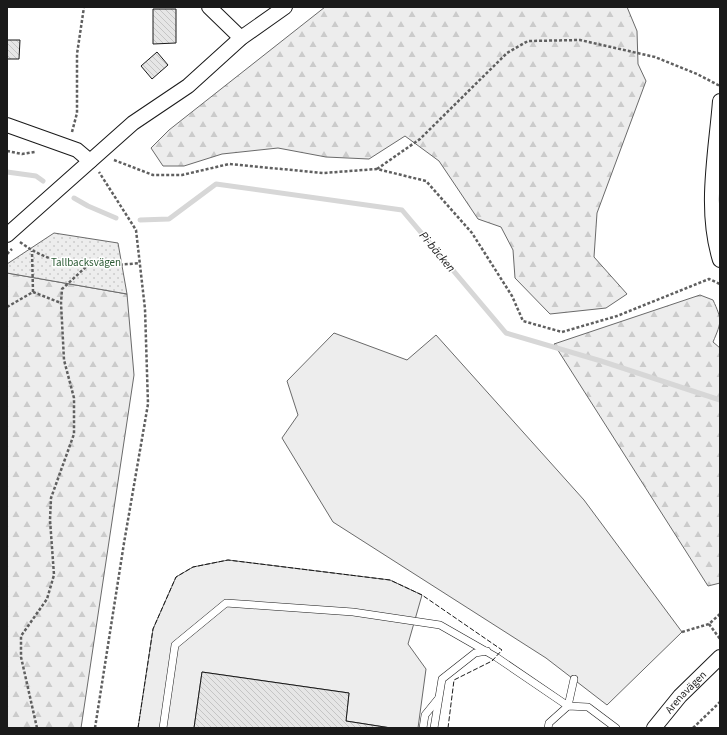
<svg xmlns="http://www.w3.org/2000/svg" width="727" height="735" font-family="'Source Sans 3',sans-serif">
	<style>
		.built { fill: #ededed; stroke: #6a6a6a }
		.forest { fill: url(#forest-firs); stroke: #6a6a6a }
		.park { fill: url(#park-dots); stroke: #6a6a6a }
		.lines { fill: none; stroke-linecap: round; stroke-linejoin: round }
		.stream { stroke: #d7d7d7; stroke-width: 5 }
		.building { fill: url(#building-back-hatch); stroke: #1a1a1a }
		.service-casing { stroke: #1a1a1a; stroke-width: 8 }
		.minor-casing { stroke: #1a1a1a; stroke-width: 16 }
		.path { stroke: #5f5f5f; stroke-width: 2.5; stroke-dasharray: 3 2; stroke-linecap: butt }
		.service { stroke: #fff; stroke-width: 7 }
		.minor { stroke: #fff; stroke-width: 14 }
		.fence { stroke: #1a1a1a; stroke-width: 1; stroke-dasharray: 5 2; stroke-linecap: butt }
		.labels { text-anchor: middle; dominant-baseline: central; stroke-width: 3; stroke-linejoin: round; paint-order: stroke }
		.park-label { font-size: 11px; fill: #2b5a34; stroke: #fff }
		.street-label { font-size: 11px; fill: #1a1a1a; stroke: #fff }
		.water-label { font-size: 12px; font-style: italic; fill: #1a1a1a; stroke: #fff }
	</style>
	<defs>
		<pattern id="forest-firs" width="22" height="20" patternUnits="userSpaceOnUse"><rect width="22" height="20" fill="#ededed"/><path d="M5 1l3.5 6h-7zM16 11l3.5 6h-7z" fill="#cbcbcb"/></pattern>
		<pattern id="park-dots" width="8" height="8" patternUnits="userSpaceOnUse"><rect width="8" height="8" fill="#ededed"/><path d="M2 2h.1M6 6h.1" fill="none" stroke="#cbcbcb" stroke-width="1.8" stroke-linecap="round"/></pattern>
		<pattern id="building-back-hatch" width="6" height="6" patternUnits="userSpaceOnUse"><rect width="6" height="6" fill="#e6e6e6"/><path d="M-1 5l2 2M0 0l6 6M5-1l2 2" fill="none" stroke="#c5c5c5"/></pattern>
	</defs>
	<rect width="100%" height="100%" fill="#fff"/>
	<g class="built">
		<path d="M 334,333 L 407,360 L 436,335 L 584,500 L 682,632 L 607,705 L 546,658 L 333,522 L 282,438 L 298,415 L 287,381 Z"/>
		<path d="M 228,560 L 390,580 L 422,595 L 408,644 L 426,669 L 418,728 L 391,728 L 346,721 L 349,693 L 202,672 L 194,728 L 138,728 L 153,629 L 176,577 L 193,567 Z"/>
	</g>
	<g class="forest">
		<path d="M 325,7 L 627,7 L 637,31 L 638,64 L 646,81 L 597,213 L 594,257 L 627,294 L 606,308 L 550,314 L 515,278 L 513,250 L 501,227 L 478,219 L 439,161 L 405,136 L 369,159 L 326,157 L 278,148 L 222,154 L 184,166 L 163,166 L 151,148 L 169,130 Z"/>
		<path d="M 7,273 L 127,294 L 134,375 L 81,728 L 7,728 Z"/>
		<path d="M 700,295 L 713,300 C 722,320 722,321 713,342 L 720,348 L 720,583 L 708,586 L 554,344 Z"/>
	</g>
	<path class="park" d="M 54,233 L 118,243 L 127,294 L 7,273 L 7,264 Z"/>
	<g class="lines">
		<g class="stream">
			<path d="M 7,172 L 36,176 L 43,181"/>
			<path d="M 74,198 L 88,206 L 116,218"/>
			<path d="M 140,220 L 169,219 L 216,184 L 402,210 L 506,333 L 601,361 L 720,400"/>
		</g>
	</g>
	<g class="building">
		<path d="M 153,9 L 176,9 L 176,43 L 153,44 Z"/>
		<path d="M 7,40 L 20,40 L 19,59 L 7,59 Z"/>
		<path d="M 157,52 L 168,65 L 152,79 L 141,66 Z"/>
		<path d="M 202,672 L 349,693 L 346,721 L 391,728 L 194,728 Z"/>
	</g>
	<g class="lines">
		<g class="service-casing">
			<g id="service">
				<path d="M 163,728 L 175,645 L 226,603 L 353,612 L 440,625 L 496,657 L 568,706 L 574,679"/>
				<path d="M 423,728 L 425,715 L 438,699"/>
				<path d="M 434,728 L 442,679 L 475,653 L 487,651"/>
				<path d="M 548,728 L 549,723 L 568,706 L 588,707 L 616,728"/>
			</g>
		</g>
		<g class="minor-casing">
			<g id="minor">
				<path d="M 209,7 L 241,38"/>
				<path d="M 720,101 C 716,153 704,209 720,260"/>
				<path d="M 7,125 L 77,150 L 90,161"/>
				<path d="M 7,235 L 133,123 L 188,86 L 241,38 L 285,7"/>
				<path id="s1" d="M 654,728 L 680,696 L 720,657"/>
			</g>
		</g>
		<g class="path">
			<path d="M 72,132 L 77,113 L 77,54 L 84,7"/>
			<path d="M 7,151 L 22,154 L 35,152"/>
			<path d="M 114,160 L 153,175 L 182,175 L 229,164 L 323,173 L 377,169 L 426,181 L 472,233 L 512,296 L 523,321 L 562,332 L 617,316 L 709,279 L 720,284"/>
			<path d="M 377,169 L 420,139 L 507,53 L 528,41 L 580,40 L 655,57 L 697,74 L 720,86"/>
			<path d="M 20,242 C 57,270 96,267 140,263"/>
			<path d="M 7,254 L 12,249"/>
			<path d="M 33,292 L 61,303"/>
			<path d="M 7,307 L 33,292 L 32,251"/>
			<path d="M 709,624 L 720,639"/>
			<path d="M 682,632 L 709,624 L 720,614"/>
			<path d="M 37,728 L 21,657 L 21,636 L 47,599 L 54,575 L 50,520 L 51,498 L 74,434 L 74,398 L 64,360 L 61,303 L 62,289 L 88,265"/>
			<path d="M 95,728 L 124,543 L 148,404 L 145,309 L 136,230 L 99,172"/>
			<path d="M 693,728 L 720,702"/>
		</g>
		<use href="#service" class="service"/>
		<use href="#minor" class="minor"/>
		<path class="fence" d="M 138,728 L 153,629 L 176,577 L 193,567 L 228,560 L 390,580 L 422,595 L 502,650 L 492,661 L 454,680 L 448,728"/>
	</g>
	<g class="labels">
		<g class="park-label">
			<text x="86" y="262">Tallbacksvägen</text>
		</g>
		<g class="street-label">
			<text stroke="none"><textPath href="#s1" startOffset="48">Arenavägen</textPath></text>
		</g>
		<g class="water-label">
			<text transform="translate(437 252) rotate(50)">Pi-bäcken</text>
		</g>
	</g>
	<rect width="727" height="735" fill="none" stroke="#1a1a1a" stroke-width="16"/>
</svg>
